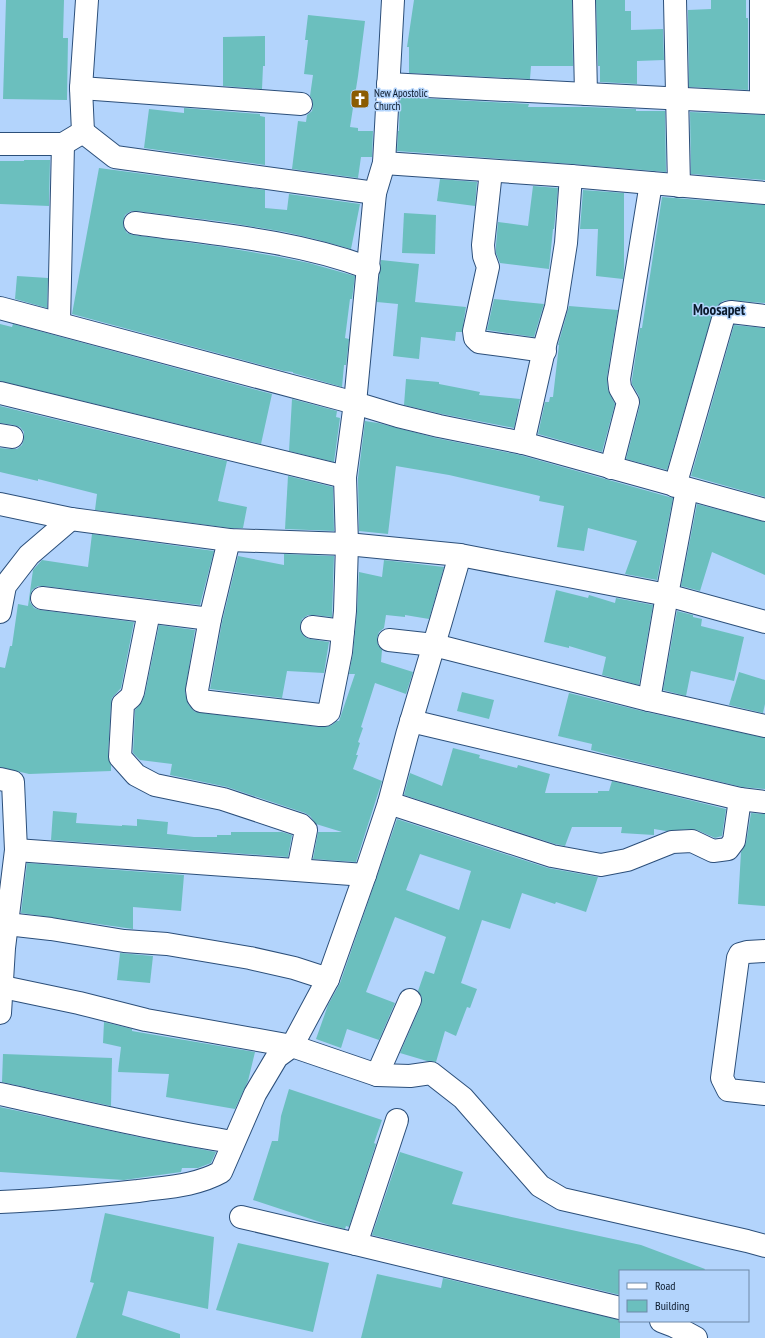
<svg xmlns="http://www.w3.org/2000/svg" width="765" height="1338" font-family="'PT Sans Narrow',sans-serif">
	<style>
		.building { fill: #6bbfbe; fill-rule: evenodd }
		.lines { fill: none; stroke-linecap: round; stroke-linejoin: round }
		.minor-casing { stroke: #2c4f7a; stroke-width: 24 }
		.minor { stroke: #fff; stroke-width: 22 }
		.labels { text-anchor: middle; dominant-baseline: central; stroke-width: 3; stroke-linejoin: round; paint-order: stroke }
		.poi-label { font-size: 11px; fill: #0a192b; stroke: #b3d4fc; text-anchor: start }
		.district-label { font-size: 15px; font-weight: bold; fill: #0a192b; stroke: #b3d4fc }
	</style>
	<rect width="100%" height="100%" fill="#b3d4fc"/>
	<g class="building">
		<path d="M 6,0 L 64,0 L 63,38 L 68,38 L 67,100 L 3,99 Z"/>
		<path d="M 414,0 L 572,0 L 573,66 L 531,66 L 530,79 L 409,73 L 409,47 L 407,47 Z"/>
		<path d="M 596,0 L 625,0 L 625,11 L 631,11 L 631,30 L 663,29 L 664,60 L 637,61 L 637,84 L 600,82 L 600,66 L 598,66 Z"/>
		<path d="M 711,0 L 746,0 L 746,18 L 748,18 L 748,90 L 689,87 L 688,10 L 711,9 Z"/>
		<path d="M 308,15 L 365,21 L 358,76 L 350,127 L 358,128 L 358,131 L 373,131 L 372,157 L 361,157 L 358,178 L 292,169 L 298,121 L 306,122 L 307,115 L 312,111 L 313,105 L 312,99 L 310,96 L 313,75 L 304,74 L 308,40 L 305,40 Z"/>
		<path d="M 265,36 L 265,66 L 263,66 L 262,89 L 223,86 L 223,37 Z"/>
		<path d="M 400,97 L 529,104 L 528,107 L 588,107 L 636,109 L 636,111 L 665,111 L 666,172 L 572,164 L 397,151 L 398,131 L 399,131 Z"/>
		<path d="M 184,108 L 260,114 L 260,116 L 265,117 L 265,165 L 144,148 L 149,109 L 184,113 Z"/>
		<path d="M 690,112 L 765,115 L 765,180 L 691,174 Z"/>
		<path d="M 24,160 L 50,160 L 49,206 L 0,204 L 0,161 L 24,161 Z"/>
		<path d="M 99,168 L 265,190 L 265,208 L 287,210 L 289,194 L 360,204 L 351,249 L 315,239 L 285,232 L 225,222 L 137,211 L 131,211 L 125,215 L 123,222 L 124,228 L 127,233 L 133,235 L 222,247 L 280,257 L 309,263 L 355,276 L 352,299 L 350,299 L 345,338 L 349,339 L 346,365 L 344,365 L 342,387 L 293,373 L 293,372 L 284,371 L 72,314 Z"/>
		<path d="M 440,179 L 477,182 L 475,206 L 437,201 Z"/>
		<path d="M 533,186 L 558,188 L 554,229 L 553,229 L 549,269 L 500,263 L 496,253 L 496,245 L 498,222 L 528,226 Z"/>
		<path d="M 583,190 L 624,193 L 624,269 L 623,279 L 596,276 L 598,229 L 580,229 Z"/>
		<path d="M 662,197 L 765,205 L 765,303 L 728,300 L 723,301 L 717,306 L 713,312 L 667,470 L 626,459 L 640,405 L 639,396 L 632,384 L 632,379 L 640,328 L 642,328 Z"/>
		<path d="M 404,213 L 436,215 L 435,254 L 402,253 Z"/>
		<path d="M 381,260 L 419,264 L 415,302 L 466,307 L 462,332 L 456,332 L 455,341 L 421,337 L 419,359 L 393,356 L 398,304 L 377,302 Z"/>
		<path d="M 17,276 L 48,278 L 47,308 L 15,299 Z"/>
		<path d="M 494,299 L 544,304 L 534,337 L 487,330 Z"/>
		<path d="M 569,306 L 618,310 L 607,377 L 608,390 L 615,404 L 602,452 L 538,434 L 545,402 L 549,402 L 550,397 L 553,397 L 559,345 L 558,345 Z"/>
		<path d="M 0,324 L 12,327 L 13,324 L 272,394 L 261,444 L 0,381 Z"/>
		<path d="M 734,325 L 765,328 L 765,497 L 691,476 Z"/>
		<path d="M 406,379 L 439,382 L 439,384 L 480,392 L 479,395 L 520,399 L 514,428 L 442,414 L 404,405 Z"/>
		<path d="M 292,399 L 337,411 L 336,417 L 340,418 L 334,462 L 289,451 Z"/>
		<path d="M 0,406 L 227,461 L 218,501 L 247,507 L 243,528 L 230,528 L 95,510 L 97,494 L 38,479 L 38,481 L 0,472 L 0,448 L 10,449 L 17,449 L 22,445 L 24,439 L 24,432 L 20,427 L 14,425 L 0,423 Z"/>
		<path d="M 365,421 L 378,423 L 436,438 L 520,455 L 673,498 L 657,580 L 625,574 L 637,541 L 588,528 L 584,551 L 557,547 L 564,506 L 539,501 L 540,496 L 449,475 L 396,466 L 388,534 L 359,531 L 358,478 Z"/>
		<path d="M 288,476 L 333,487 L 334,531 L 285,529 Z"/>
		<path d="M 697,504 L 765,522 L 765,575 L 712,552 L 700,591 L 681,586 Z"/>
		<path d="M 92,534 L 214,551 L 200,605 L 44,586 L 38,586 L 32,590 L 30,596 L 30,602 L 34,608 L 40,610 L 134,622 L 121,688 L 112,698 L 111,703 L 108,756 L 111,765 L 111,771 L 29,774 L 0,767 L 0,667 L 5,668 L 10,646 L 12,646 L 18,604 L 28,606 L 33,570 L 42,560 L 88,567 Z"/>
		<path d="M 284,554 L 334,556 L 332,617 L 314,615 L 308,615 L 302,619 L 300,626 L 301,632 L 305,637 L 310,639 L 329,642 L 324,673 L 287,671 L 282,698 L 210,689 L 222,622 L 238,556 L 284,565 Z"/>
		<path d="M 384,560 L 444,567 L 429,619 L 405,615 L 405,617 L 386,615 L 384,628 L 379,632 L 377,638 L 378,645 L 382,650 L 381,662 L 413,672 L 406,694 L 375,683 L 361,727 L 363,728 L 358,742 L 360,743 L 356,755 L 358,755 L 353,769 L 382,781 L 356,862 L 313,859 L 318,832 L 342,832 L 316,824 L 310,816 L 305,813 L 227,787 L 170,775 L 172,764 L 140,760 L 133,753 L 135,710 L 142,702 L 145,694 L 159,625 L 195,630 L 185,692 L 188,704 L 195,712 L 319,727 L 325,727 L 332,725 L 337,721 L 339,721 L 355,674 L 349,674 L 353,653 L 357,612 L 359,572 L 382,577 Z"/>
		<path d="M 556,590 L 588,598 L 589,595 L 615,603 L 616,598 L 653,605 L 639,685 L 602,675 L 606,657 L 569,646 L 569,648 L 544,642 Z"/>
		<path d="M 677,611 L 693,615 L 693,617 L 702,619 L 701,626 L 744,637 L 734,681 L 691,671 L 686,696 L 663,690 Z"/>
		<path d="M 739,672 L 765,680 L 765,704 L 763,713 L 729,705 Z"/>
		<path d="M 462,692 L 494,700 L 489,719 L 457,711 Z"/>
		<path d="M 569,693 L 646,712 L 765,738 L 765,789 L 742,787 L 618,757 L 591,750 L 592,744 L 558,736 Z"/>
		<path d="M 453,748 L 480,755 L 479,758 L 517,768 L 518,765 L 550,774 L 545,793 L 598,793 L 598,791 L 609,791 L 612,781 L 726,809 L 722,836 L 715,838 L 697,830 L 692,829 L 666,831 L 654,829 L 654,835 L 621,833 L 622,827 L 572,827 L 565,846 L 555,844 L 404,795 L 410,773 L 442,786 Z"/>
		<path d="M 53,811 L 77,813 L 76,823 L 122,826 L 122,825 L 137,826 L 137,819 L 168,822 L 167,834 L 194,837 L 217,837 L 217,835 L 231,835 L 231,832 L 282,832 L 292,835 L 288,857 L 51,840 Z"/>
		<path d="M 751,813 L 765,814 L 765,906 L 738,904 L 741,852 L 746,843 Z"/>
		<path d="M 397,819 L 548,868 L 598,877 L 586,912 L 556,902 L 555,904 L 522,893 L 510,929 L 482,920 L 461,983 L 477,989 L 470,1008 L 467,1007 L 456,1036 L 445,1031 L 436,1062 L 427,1061 L 400,1053 L 421,1005 L 422,998 L 418,991 L 425,971 L 434,974 L 446,937 L 395,917 L 366,992 L 395,1003 L 379,1040 L 347,1029 L 341,1048 L 316,1039 L 328,1005 L 340,983 ZM 420,854 L 471,871 L 459,910 L 406,890 Z"/>
		<path d="M 27,863 L 184,875 L 181,911 L 133,907 L 133,929 L 21,913 Z"/>
		<path d="M 120,953 L 153,956 L 150,983 L 117,980 Z"/>
		<path d="M 104,1022 L 132,1029 L 132,1031 L 255,1052 L 248,1081 L 235,1109 L 166,1097 L 169,1074 L 118,1072 L 121,1047 L 103,1043 Z"/>
		<path d="M 3,1054 L 112,1058 L 111,1106 L 2,1082 Z"/>
		<path d="M 289,1089 L 382,1120 L 374,1143 L 376,1144 L 349,1227 L 346,1226 L 345,1229 L 329,1225 L 253,1200 L 272,1141 L 278,1141 L 281,1116 Z"/>
		<path d="M 0,1107 L 143,1138 L 216,1152 L 211,1163 L 198,1168 L 182,1168 L 181,1172 L 124,1180 L 0,1172 Z"/>
		<path d="M 400,1152 L 463,1172 L 452,1204 L 641,1245 L 705,1269 L 704,1271 L 620,1271 L 620,1295 L 372,1235 Z"/>
		<path d="M 105,1213 L 214,1237 L 208,1309 L 128,1291 L 122,1315 L 180,1334 L 180,1338 L 76,1338 L 94,1283 L 90,1282 Z"/>
		<path d="M 238,1243 L 329,1263 L 313,1332 L 216,1310 Z"/>
		<path d="M 377,1274 L 441,1288 L 443,1278 L 620,1320 L 620,1338 L 361,1338 Z"/>
	</g>
	<g class="lines">
		<g class="minor-casing">
			<g id="minor">
				<path d="M 584,0 L 586,94"/>
				<path d="M 675,0 L 679,186"/>
				<path d="M 761,0 L 761,102"/>
				<path d="M 388,84 L 765,103"/>
				<path d="M 81,88 L 301,104"/>
				<path d="M 83,132 L 115,157 L 375,193"/>
				<path d="M 0,144 L 63,144 L 83,132 L 81,88 L 87,0"/>
				<path d="M 384,163 L 571,176 L 765,193"/>
				<path d="M 491,171 L 483,245 L 484,256 L 488,267 L 474,331 L 475,338 L 479,342 L 545,351"/>
				<path d="M 135,223 C 213,234 294,240 369,268"/>
				<path d="M 0,308 L 355,403 L 398,416 L 439,426 L 523,443 L 765,510"/>
				<path d="M 59,323 L 63,144"/>
				<path d="M 0,393 L 345,477"/>
				<path d="M 0,435 L 12,437"/>
				<path d="M 523,443 L 546,341 L 556,307 L 566,243 L 571,176"/>
				<path d="M 611,468 L 628,402 L 620,388 L 619,379 L 651,183"/>
				<path d="M 675,486 L 723,319 L 727,313 L 731,312 L 765,316"/>
				<path d="M 0,504 L 71,519 L 229,540 L 347,544 L 460,555 L 667,595 L 765,622"/>
				<path d="M 42,598 L 210,619 L 229,540"/>
				<path d="M 0,612 L 5,586 L 29,555 L 71,519"/>
				<path d="M 149,612 L 133,692 L 131,697 L 123,704 L 120,757 L 136,775 L 155,785 L 223,799 L 301,825 L 306,830 L 298,870"/>
				<path d="M 210,619 L 197,690 L 198,697 L 201,701 L 320,715 L 325,715 L 329,712 L 341,652 L 345,611 L 347,544 L 345,477 L 355,403 L 375,193 L 384,163 L 393,0"/>
				<path d="M 312,627 L 343,631"/>
				<path d="M 389,640 L 434,645 L 649,700 L 765,726"/>
				<path d="M 649,700 L 667,595 L 687,489"/>
				<path d="M 0,779 L 13,782 L 16,850 L 4,948 L 0,1013"/>
				<path d="M 740,799 L 765,802"/>
				<path d="M 389,803 L 552,856 L 601,865 L 627,860 L 672,842 L 692,841 L 713,851 L 728,849 L 734,841 L 740,799 L 411,721"/>
				<path d="M 16,850 L 365,875"/>
				<path d="M 7,924 L 51,929 L 124,941 L 167,944 L 250,958 L 294,968 L 328,979"/>
				<path d="M 765,951 L 747,952 L 740,954 L 738,958 L 722,1078 L 728,1090 L 765,1094"/>
				<path d="M 3,987 L 79,1003 L 146,1020 L 292,1046 L 377,1075 L 410,1076 L 431,1073 L 463,1098 L 540,1186 L 562,1199 L 747,1241 L 765,1246"/>
				<path d="M 377,1075 L 410,1000"/>
				<path d="M 0,1094 C 78,1111 155,1130 233,1142"/>
				<path d="M 0,1202 C 46,1200 92,1196 138,1191 C 166,1187 196,1186 221,1172 L 255,1094 L 277,1057 L 292,1046 L 328,979 L 365,875 L 389,803 L 407,735 L 441,621 L 460,555"/>
				<path d="M 241,1217 L 356,1244 L 620,1308"/>
				<path d="M 356,1244 L 397,1120"/>
				<path d="M 661,1321 L 674,1326 L 696,1338"/>
			</g>
		</g>
		<use href="#minor" class="minor"/>
	</g>
	<defs>
		<g id="church-square" transform="scale(1)"><rect x="-9" y="-9" width="18" height="18" rx="4" fill="#8b5c02" stroke="#b3d4fc"/><path d="M-1.2-6h2.4v3.5h3.3v2.4h-3.3V6h-2.4V-.1h-3.3v-2.4h3.3Z" fill="#fff"/></g>
	</defs>
	<g fill-rule="evenodd">
		<use href="#church-square" x="360" y="99"/>
	</g>
	<g class="labels">
		<g class="poi-label">
			<text x="374" y="93">New Apostolic<tspan x="374" dy="13">Church</tspan></text>
		</g>
		<g class="district-label">
			<text x="719" y="309">Moosapet</text>
		</g>
	</g>
	<rect x="619" y="1270" width="130" height="52" fill="#b3d4fc" stroke="#6f89a8"/>
	<rect x="627" y="1283" width="20" height="6" fill="#ffffff" stroke="#6f89a8"/>
	<text x="655" y="1290" font-size="12" fill="#0a192b">Road</text>
	<rect x="627" y="1300" width="20" height="12" fill="#6bbfbe" stroke="#6f89a8"/>
	<text x="655" y="1310" font-size="12" fill="#0a192b">Building</text>
</svg>
